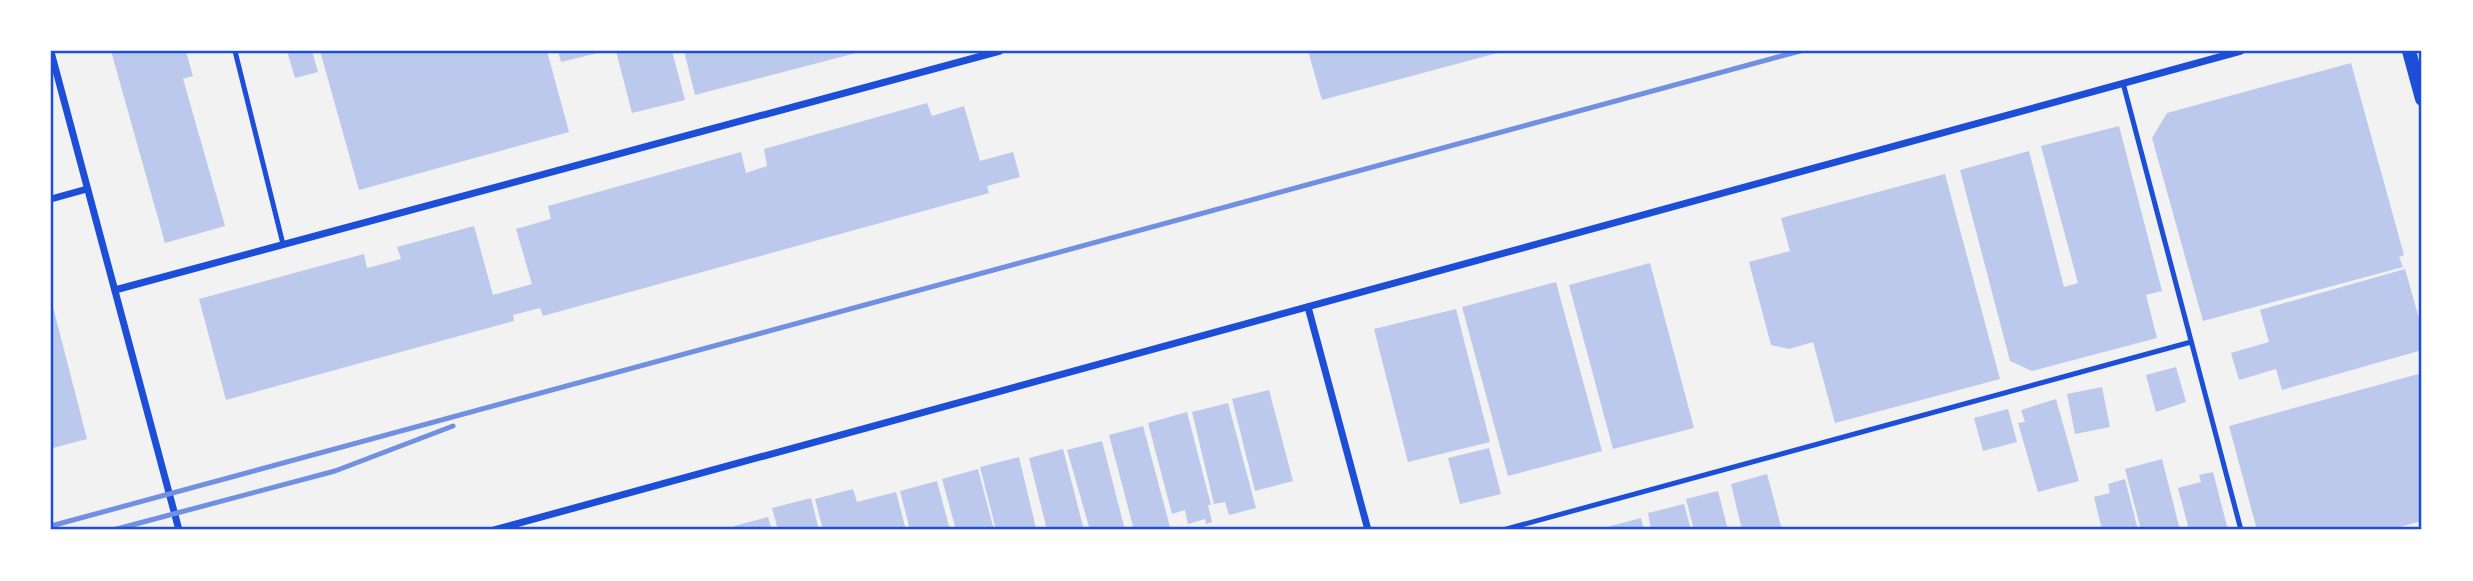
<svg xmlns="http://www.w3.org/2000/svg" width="2473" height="581" font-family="Georgia,serif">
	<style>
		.building { fill: #bdc9ec }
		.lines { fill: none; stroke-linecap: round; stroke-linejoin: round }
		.service { stroke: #1d4ed8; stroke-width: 5 }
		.minor { stroke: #1d4ed8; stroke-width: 7 }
		.secondary { stroke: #1d4ed8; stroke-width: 14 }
		.rail { stroke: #7290e2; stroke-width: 5 }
		.neatline { fill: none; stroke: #1d4ed8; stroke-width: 2.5 }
	</style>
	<rect width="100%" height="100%" fill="#f2f2f2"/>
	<g class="building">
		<path d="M 111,51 L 186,51 L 193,76 L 183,79 L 225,226 L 165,243 Z"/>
		<path d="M 287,51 L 312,51 L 318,72 L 295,78 Z"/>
		<path d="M 320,51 L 547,51 L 569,132 L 359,190 Z"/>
		<path d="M 558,51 L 602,51 L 602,52 L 561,62 Z"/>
		<path d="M 616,51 L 672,51 L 685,100 L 632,113 Z"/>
		<path d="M 684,51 L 860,51 L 860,52 L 695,95 Z"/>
		<path d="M 1308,51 L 1500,51 L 1501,52 L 1322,100 Z"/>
		<path d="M 2351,63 L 2404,255 L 2399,257 L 2403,267 L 2203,321 L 2152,138 L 2167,113 Z"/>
		<path d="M 927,103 L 932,116 L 964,106 L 980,161 L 1013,152 L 1020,177 L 987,186 L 989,193 L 543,316 L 540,308 L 513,315 L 514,321 L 226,400 L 199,299 L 364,254 L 367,268 L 401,259 L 397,247 L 474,226 L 493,295 L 532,284 L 516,229 L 551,219 L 548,206 L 741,152 L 746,173 L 767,166 L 764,149 Z"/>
		<path d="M 2119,126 L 2162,291 L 2146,295 L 2157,338 L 2032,371 L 2010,361 L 1960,170 L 2029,151 L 2064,287 L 2078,283 L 2041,146 Z"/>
		<path d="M 1945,174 L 2000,379 L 1835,423 L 1813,342 L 1789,349 L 1771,345 L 1749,262 L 1790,251 L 1781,218 Z"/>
		<path d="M 1650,263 L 1694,428 L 1613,449 L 1569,285 Z"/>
		<path d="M 2405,269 L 2422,329 L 2422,350 L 2282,390 L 2276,369 L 2239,380 L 2231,353 L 2269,342 L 2260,310 Z"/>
		<path d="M 1556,282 L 1602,451 L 1508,476 L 1462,307 Z"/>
		<path d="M 52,303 L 87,439 L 53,448 L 51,441 Z"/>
		<path d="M 1456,309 L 1490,442 L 1408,462 L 1374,329 Z"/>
		<path d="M 2176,367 L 2186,402 L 2156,412 L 2146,375 Z"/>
		<path d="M 2422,373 L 2422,521 L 2388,530 L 2257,530 L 2229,426 Z"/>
		<path d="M 2102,387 L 2110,427 L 2075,434 L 2067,394 Z"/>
		<path d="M 1269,390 L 1293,481 L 1255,491 L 1232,399 Z"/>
		<path d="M 2056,399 L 2079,481 L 2038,492 L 2018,423 L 2025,422 L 2021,410 Z"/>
		<path d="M 1228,403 L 1256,508 L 1229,515 L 1225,502 L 1214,504 L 1192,412 Z"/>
		<path d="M 2008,409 L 2017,442 L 1983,451 L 1974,418 Z"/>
		<path d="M 1187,412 L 1211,505 L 1208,505 L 1212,522 L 1206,524 L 1205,519 L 1188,524 L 1185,510 L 1172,514 L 1148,423 Z"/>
		<path d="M 1143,426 L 1170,527 L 1160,530 L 1134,530 L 1109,435 Z"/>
		<path d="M 1102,441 L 1125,530 L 1090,530 L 1067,450 Z"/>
		<path d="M 1489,448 L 1501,494 L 1460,504 L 1448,458 Z"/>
		<path d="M 1063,449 L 1084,530 L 1047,530 L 1029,458 Z"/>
		<path d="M 1019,457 L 1036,528 L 996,530 L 980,467 Z"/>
		<path d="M 2162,459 L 2180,530 L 2141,530 L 2125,469 Z"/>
		<path d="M 978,469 L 994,530 L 956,530 L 942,479 Z"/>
		<path d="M 2213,472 L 2228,530 L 2189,530 L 2178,488 L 2201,482 L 2199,475 Z"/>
		<path d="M 1767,474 L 1782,530 L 1742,530 L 1731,484 Z"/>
		<path d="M 2125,479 L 2138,530 L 2102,530 L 2094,497 L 2110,493 L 2108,484 Z"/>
		<path d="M 937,481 L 950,530 L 910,530 L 900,491 Z"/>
		<path d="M 853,489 L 857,502 L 896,492 L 906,530 L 823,530 L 815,499 Z"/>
		<path d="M 1718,491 L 1728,530 L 1694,530 L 1686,499 Z"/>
		<path d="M 811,498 L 819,530 L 778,530 L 772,508 Z"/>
		<path d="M 1684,504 L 1691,530 L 1651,530 L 1648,513 Z"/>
		<path d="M 768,517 L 772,530 L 735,530 L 734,526 Z"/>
		<path d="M 1641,518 L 1644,530 L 1599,530 L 1599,529 Z"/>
	</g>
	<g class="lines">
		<g class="service">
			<path d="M 235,51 L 283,244"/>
			<path d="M 2123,83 L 2241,530"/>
			<path d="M 1503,530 L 2191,342"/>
		</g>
		<g class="minor">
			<path d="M 51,52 L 179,530"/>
			<path d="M 51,199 L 87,189"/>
			<path d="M 115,290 L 1000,51"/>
			<path d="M 1308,307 L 1368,530"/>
			<path d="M 494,530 L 2241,51"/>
		</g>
		<path class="secondary" d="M 2409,51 L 2422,99"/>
		<g class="rail">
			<path d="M 51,526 L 1800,51"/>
			<path d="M 113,530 L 335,471 L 453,426"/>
		</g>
	</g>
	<rect width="2473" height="581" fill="none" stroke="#ffffff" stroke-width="105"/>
	<rect x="52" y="52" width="2368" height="476" class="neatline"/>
</svg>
